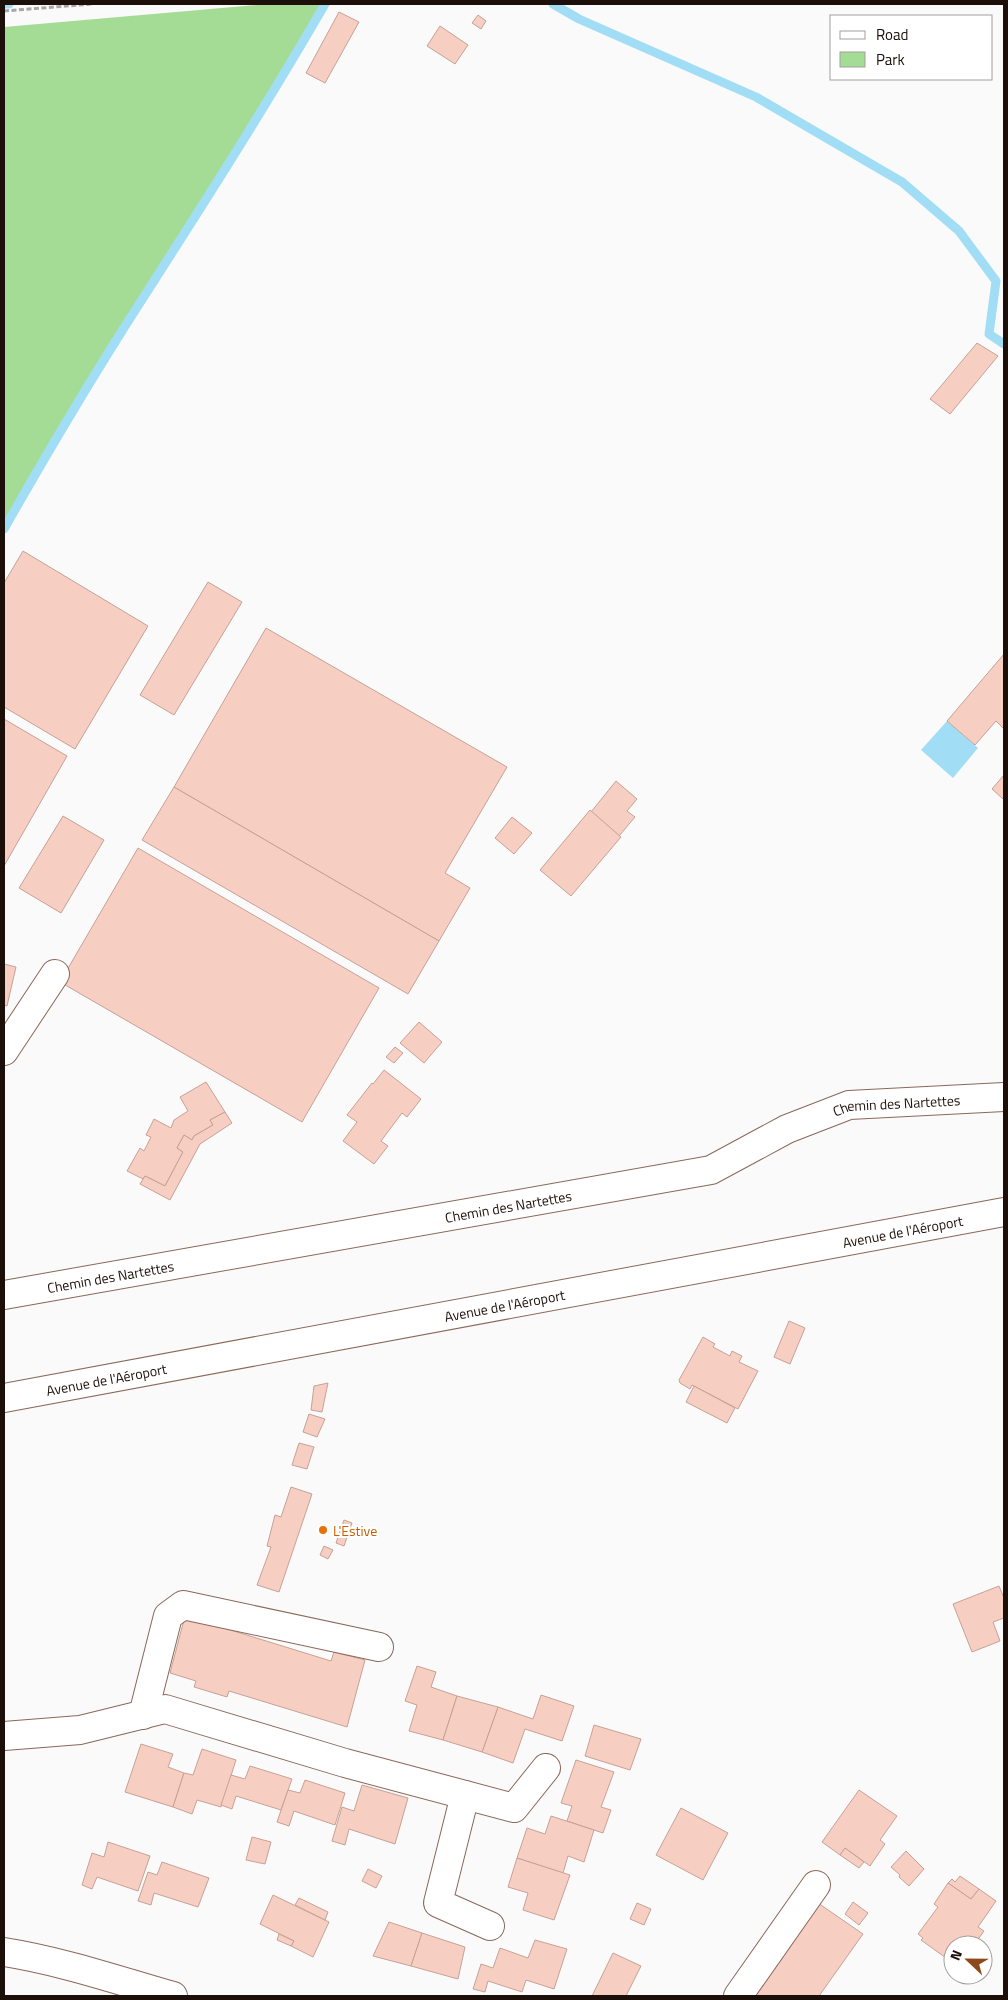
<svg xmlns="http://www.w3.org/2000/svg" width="1008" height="2000" font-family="'Titillium Web',sans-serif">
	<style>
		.green { fill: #a5dc95 }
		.water { fill: #a1def6 }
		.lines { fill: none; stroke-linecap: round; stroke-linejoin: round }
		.stream { stroke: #a1def6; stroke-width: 9 }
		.building { fill: #f6cec2; stroke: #c8a196 }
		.minor-casing { stroke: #8a685a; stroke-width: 30 }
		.major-casing { stroke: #8a685a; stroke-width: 30 }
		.path { stroke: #aba6a4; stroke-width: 3; stroke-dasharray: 5 2.5; stroke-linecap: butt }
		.minor { stroke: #fff; stroke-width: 28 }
		.major { stroke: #fff; stroke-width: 28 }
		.food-dot { fill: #e8710a; stroke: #fff; stroke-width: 2 }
		.labels { text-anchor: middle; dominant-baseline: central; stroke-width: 4; stroke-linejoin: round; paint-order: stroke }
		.street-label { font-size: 14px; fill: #1c0f0a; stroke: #fff }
		.food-label { font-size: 14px; fill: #c56008; stroke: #fff; text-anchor: start }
	</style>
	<rect width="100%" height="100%" fill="#fafafa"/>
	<path class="green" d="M 267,4 L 325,4 C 261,115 191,223 122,331 C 81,396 42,462 4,529 L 4,27 Z"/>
	<path class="water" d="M 947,721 L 978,748 L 953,778 L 921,750 Z"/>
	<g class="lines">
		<g class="stream">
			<path d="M 4,4 L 9,4"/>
			<path d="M 553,4 L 579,19 L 756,97 L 902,182 L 959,231 L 996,281 L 989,334 L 1004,344"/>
			<path d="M 4,529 C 42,462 81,396 122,331 C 191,223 261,115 325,4"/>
		</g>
	</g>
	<g class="building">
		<path d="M 339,12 L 359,22 L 325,83 L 306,73 Z"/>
		<path d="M 478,15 L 486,21 L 481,29 L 472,23 Z"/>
		<path d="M 440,26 L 468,45 L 455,64 L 427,46 Z"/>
		<path d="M 977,343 L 998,356 L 950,414 L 930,399 Z"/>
		<path d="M 23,551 L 148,626 L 75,749 L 4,707 L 4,583 Z"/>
		<path d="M 208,582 L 242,602 L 174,715 L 140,695 Z"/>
		<path d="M 266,628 L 507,767 L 445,873 L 470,888 L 439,941 L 174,787 Z"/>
		<path d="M 1004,654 L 1004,729 L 996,721 L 975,745 L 947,721 Z"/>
		<path d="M 4,719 L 67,756 L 4,866 Z"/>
		<path d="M 1004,775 L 1004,798 L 1003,799 L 992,789 Z"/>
		<path d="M 616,781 L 637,799 L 627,811 L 635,817 L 619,836 L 591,812 Z"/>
		<path d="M 174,787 L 439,941 L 408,994 L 142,840 Z"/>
		<path d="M 590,810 L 621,837 L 571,896 L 540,870 Z"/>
		<path d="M 63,816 L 104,840 L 61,913 L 19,888 Z"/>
		<path d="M 512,817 L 532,833 L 514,854 L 495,838 Z"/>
		<path d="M 138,848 L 379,988 L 302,1122 L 60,982 Z"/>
		<path d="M 4,964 L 16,967 L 7,1006 L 4,1005 Z"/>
		<path d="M 419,1022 L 442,1042 L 424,1063 L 400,1043 Z"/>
		<path d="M 395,1047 L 403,1053 L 394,1063 L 386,1057 Z"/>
		<path d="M 384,1070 L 421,1099 L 407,1117 L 402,1113 L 381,1141 L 388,1146 L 374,1164 L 343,1141 L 357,1122 L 347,1115 L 372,1083 L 373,1084 Z"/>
		<path d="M 206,1082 L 225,1112 L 210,1120 L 213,1125 L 194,1136 L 192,1140 L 184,1135 L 177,1148 L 183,1152 L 165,1186 L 145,1176 L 143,1179 L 127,1171 L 140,1148 L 144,1151 L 151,1137 L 146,1135 L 154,1119 L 171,1128 L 174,1120 L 188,1111 L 180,1097 Z"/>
		<path d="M 225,1112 L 232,1123 L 200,1144 L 170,1200 L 140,1184 L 145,1176 L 165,1186 L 183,1152 L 177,1148 L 184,1135 L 192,1140 L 194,1136 L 213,1125 L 210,1120 Z"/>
		<path d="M 789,1321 L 805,1328 L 790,1364 L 774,1357 Z"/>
		<path d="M 703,1337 L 715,1344 L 713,1347 L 730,1356 L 732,1351 L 742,1356 L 739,1362 L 758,1371 L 738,1409 L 692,1385 L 690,1389 L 680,1383 L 679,1380 Z"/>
		<path d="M 328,1383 L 322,1412 L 311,1410 L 314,1386 Z"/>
		<path d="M 694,1386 L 735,1408 L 727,1423 L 686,1402 Z"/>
		<path d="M 309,1414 L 325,1419 L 317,1437 L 303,1432 Z"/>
		<path d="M 299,1443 L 314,1447 L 307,1469 L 292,1465 Z"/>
		<path d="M 291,1487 L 312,1494 L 279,1592 L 257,1585 L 271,1547 L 267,1546 L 275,1515 L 281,1517 Z"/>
		<path d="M 344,1520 L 352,1523 L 344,1546 L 336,1543 Z"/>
		<path d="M 324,1546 L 333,1550 L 328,1559 L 320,1555 Z"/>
		<path d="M 999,1586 L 1004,1598 L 1004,1618 L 993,1622 L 1000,1641 L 972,1652 L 953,1604 Z"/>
		<path d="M 185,1616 L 331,1661 L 334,1652 L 365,1660 L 347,1727 L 229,1691 L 227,1697 L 194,1687 L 196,1681 L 170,1673 Z"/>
		<path d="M 417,1666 L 436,1672 L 431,1687 L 457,1696 L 443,1740 L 409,1731 L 417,1705 L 405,1701 Z"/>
		<path d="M 541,1695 L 574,1706 L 562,1741 L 525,1729 L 513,1763 L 482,1752 L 498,1707 L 533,1719 Z"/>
		<path d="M 457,1696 L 498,1707 L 482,1752 L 443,1740 Z"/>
		<path d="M 594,1725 L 641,1739 L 630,1770 L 585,1756 Z"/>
		<path d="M 141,1744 L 173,1754 L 168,1767 L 184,1773 L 173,1807 L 125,1792 Z"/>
		<path d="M 202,1749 L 236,1760 L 221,1807 L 197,1800 L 192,1814 L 173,1807 L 184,1773 L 193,1775 Z"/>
		<path d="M 576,1760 L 614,1772 L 601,1807 L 611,1810 L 603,1833 L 567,1821 L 572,1806 L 561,1803 Z"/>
		<path d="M 250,1766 L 292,1779 L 281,1810 L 236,1796 L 232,1809 L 221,1805 L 231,1775 L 245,1779 Z"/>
		<path d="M 305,1780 L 345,1793 L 335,1825 L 294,1811 L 289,1826 L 277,1822 L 288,1790 L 300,1793 Z"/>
		<path d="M 362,1785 L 408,1798 L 395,1844 L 349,1829 L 345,1845 L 332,1841 L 342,1807 L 354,1811 Z"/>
		<path d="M 859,1790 L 897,1816 L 880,1840 L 885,1844 L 870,1866 L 845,1848 L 840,1855 L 822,1842 Z"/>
		<path d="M 681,1808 L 728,1833 L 703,1880 L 656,1855 Z"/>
		<path d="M 551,1816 L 594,1830 L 584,1862 L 568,1856 L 563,1873 L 517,1858 L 527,1828 L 545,1834 Z"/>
		<path d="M 252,1837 L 271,1842 L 265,1864 L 246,1860 Z"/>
		<path d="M 108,1842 L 150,1856 L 138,1891 L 97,1877 L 92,1889 L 82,1885 L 92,1853 L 104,1857 Z"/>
		<path d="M 845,1848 L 864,1862 L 859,1868 L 840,1855 Z"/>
		<path d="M 906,1851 L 924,1869 L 909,1886 L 899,1877 L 900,1875 L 891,1867 Z"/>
		<path d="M 517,1858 L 570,1875 L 554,1920 L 523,1910 L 528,1893 L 508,1887 Z"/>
		<path d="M 162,1862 L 209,1878 L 198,1907 L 154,1893 L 151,1905 L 138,1901 L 148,1872 L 157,1875 Z"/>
		<path d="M 368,1869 L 382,1876 L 376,1888 L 362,1881 Z"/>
		<path d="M 960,1876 L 979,1889 L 971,1899 L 948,1883 L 952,1879 L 955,1882 Z"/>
		<path d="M 948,1883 L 971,1899 L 979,1889 L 996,1901 L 978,1927 L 984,1931 L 974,1945 L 953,1945 L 953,1963 L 921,1940 L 923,1938 L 918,1934 L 938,1907 L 934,1904 Z"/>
		<path d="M 273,1895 L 329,1922 L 313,1957 L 291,1946 L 294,1941 L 260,1924 Z"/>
		<path d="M 299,1898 L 328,1912 L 325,1920 L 295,1905 Z"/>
		<path d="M 853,1902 L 868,1913 L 859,1925 L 845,1914 Z"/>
		<path d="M 637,1903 L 651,1909 L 644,1925 L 630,1919 Z"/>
		<path d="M 818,1903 L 863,1934 L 819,1996 L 752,1996 Z"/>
		<path d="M 389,1922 L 422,1933 L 411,1966 L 373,1956 Z"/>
		<path d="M 422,1933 L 465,1947 L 458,1979 L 411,1966 Z"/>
		<path d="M 279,1934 L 294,1941 L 291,1946 L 277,1940 Z"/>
		<path d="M 535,1940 L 567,1949 L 554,1989 L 526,1980 L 522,1992 L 488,1981 L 485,1992 L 473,1989 L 481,1964 L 493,1968 L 500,1948 L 528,1958 Z"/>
		<path d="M 613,1953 L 641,1966 L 626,1996 L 592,1996 Z"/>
	</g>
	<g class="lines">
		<g class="minor-casing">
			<g id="minor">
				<path d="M 4,1051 L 55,974"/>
				<path id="s1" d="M 4,1295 L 711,1170 L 787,1129 L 849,1105 L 1004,1097"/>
				<path d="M 143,1715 L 168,1616 L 183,1605 L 379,1647"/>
				<path d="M 4,1736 L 80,1730 L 165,1709 L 345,1763 L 514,1808 L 546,1768"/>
				<path d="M 465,1795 L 438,1903 L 490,1926"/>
				<path d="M 738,1996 L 816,1885"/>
			</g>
		</g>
		<g class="major-casing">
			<g id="major">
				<path id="s2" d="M 4,1398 L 1004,1212"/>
				<path d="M 4,1952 C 61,1961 117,1980 173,1996"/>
			</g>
		</g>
		<path class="path" d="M 4,11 L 92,4"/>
		<use href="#minor" class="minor"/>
		<use href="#major" class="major"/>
	</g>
	<circle class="food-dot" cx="323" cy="1530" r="5"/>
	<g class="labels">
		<g class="street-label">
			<text stroke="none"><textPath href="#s1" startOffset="918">Chemin des Nartettes</textPath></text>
			<text stroke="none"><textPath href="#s1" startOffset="512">Chemin des Nartettes</textPath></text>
			<text stroke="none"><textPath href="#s2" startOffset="914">Avenue de l'Aéroport</textPath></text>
			<text stroke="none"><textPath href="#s1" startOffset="108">Chemin des Nartettes</textPath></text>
			<text stroke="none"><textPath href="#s2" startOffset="509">Avenue de l'Aéroport</textPath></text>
			<text stroke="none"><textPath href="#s2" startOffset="104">Avenue de l'Aéroport</textPath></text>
		</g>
		<g class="food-label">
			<text x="333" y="1530">L'Estive</text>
		</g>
	</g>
	<rect width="1008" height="2000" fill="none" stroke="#1c0f0a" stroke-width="10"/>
	<rect x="830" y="15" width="162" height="65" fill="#ffffff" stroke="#a49f9d"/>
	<rect x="840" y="31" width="25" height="8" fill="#ffffff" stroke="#a49f9d"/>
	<text x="876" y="40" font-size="15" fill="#1c0f0a">Road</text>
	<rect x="840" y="52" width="25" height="15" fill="#a5dc95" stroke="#a49f9d"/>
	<text x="876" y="65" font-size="15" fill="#1c0f0a">Park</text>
	<g transform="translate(968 1960) rotate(292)"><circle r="24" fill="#ffffff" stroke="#a49f9d"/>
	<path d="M0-4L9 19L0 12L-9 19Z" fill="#8d491c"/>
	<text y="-8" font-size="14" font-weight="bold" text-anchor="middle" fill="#1c0f0a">N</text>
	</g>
</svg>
